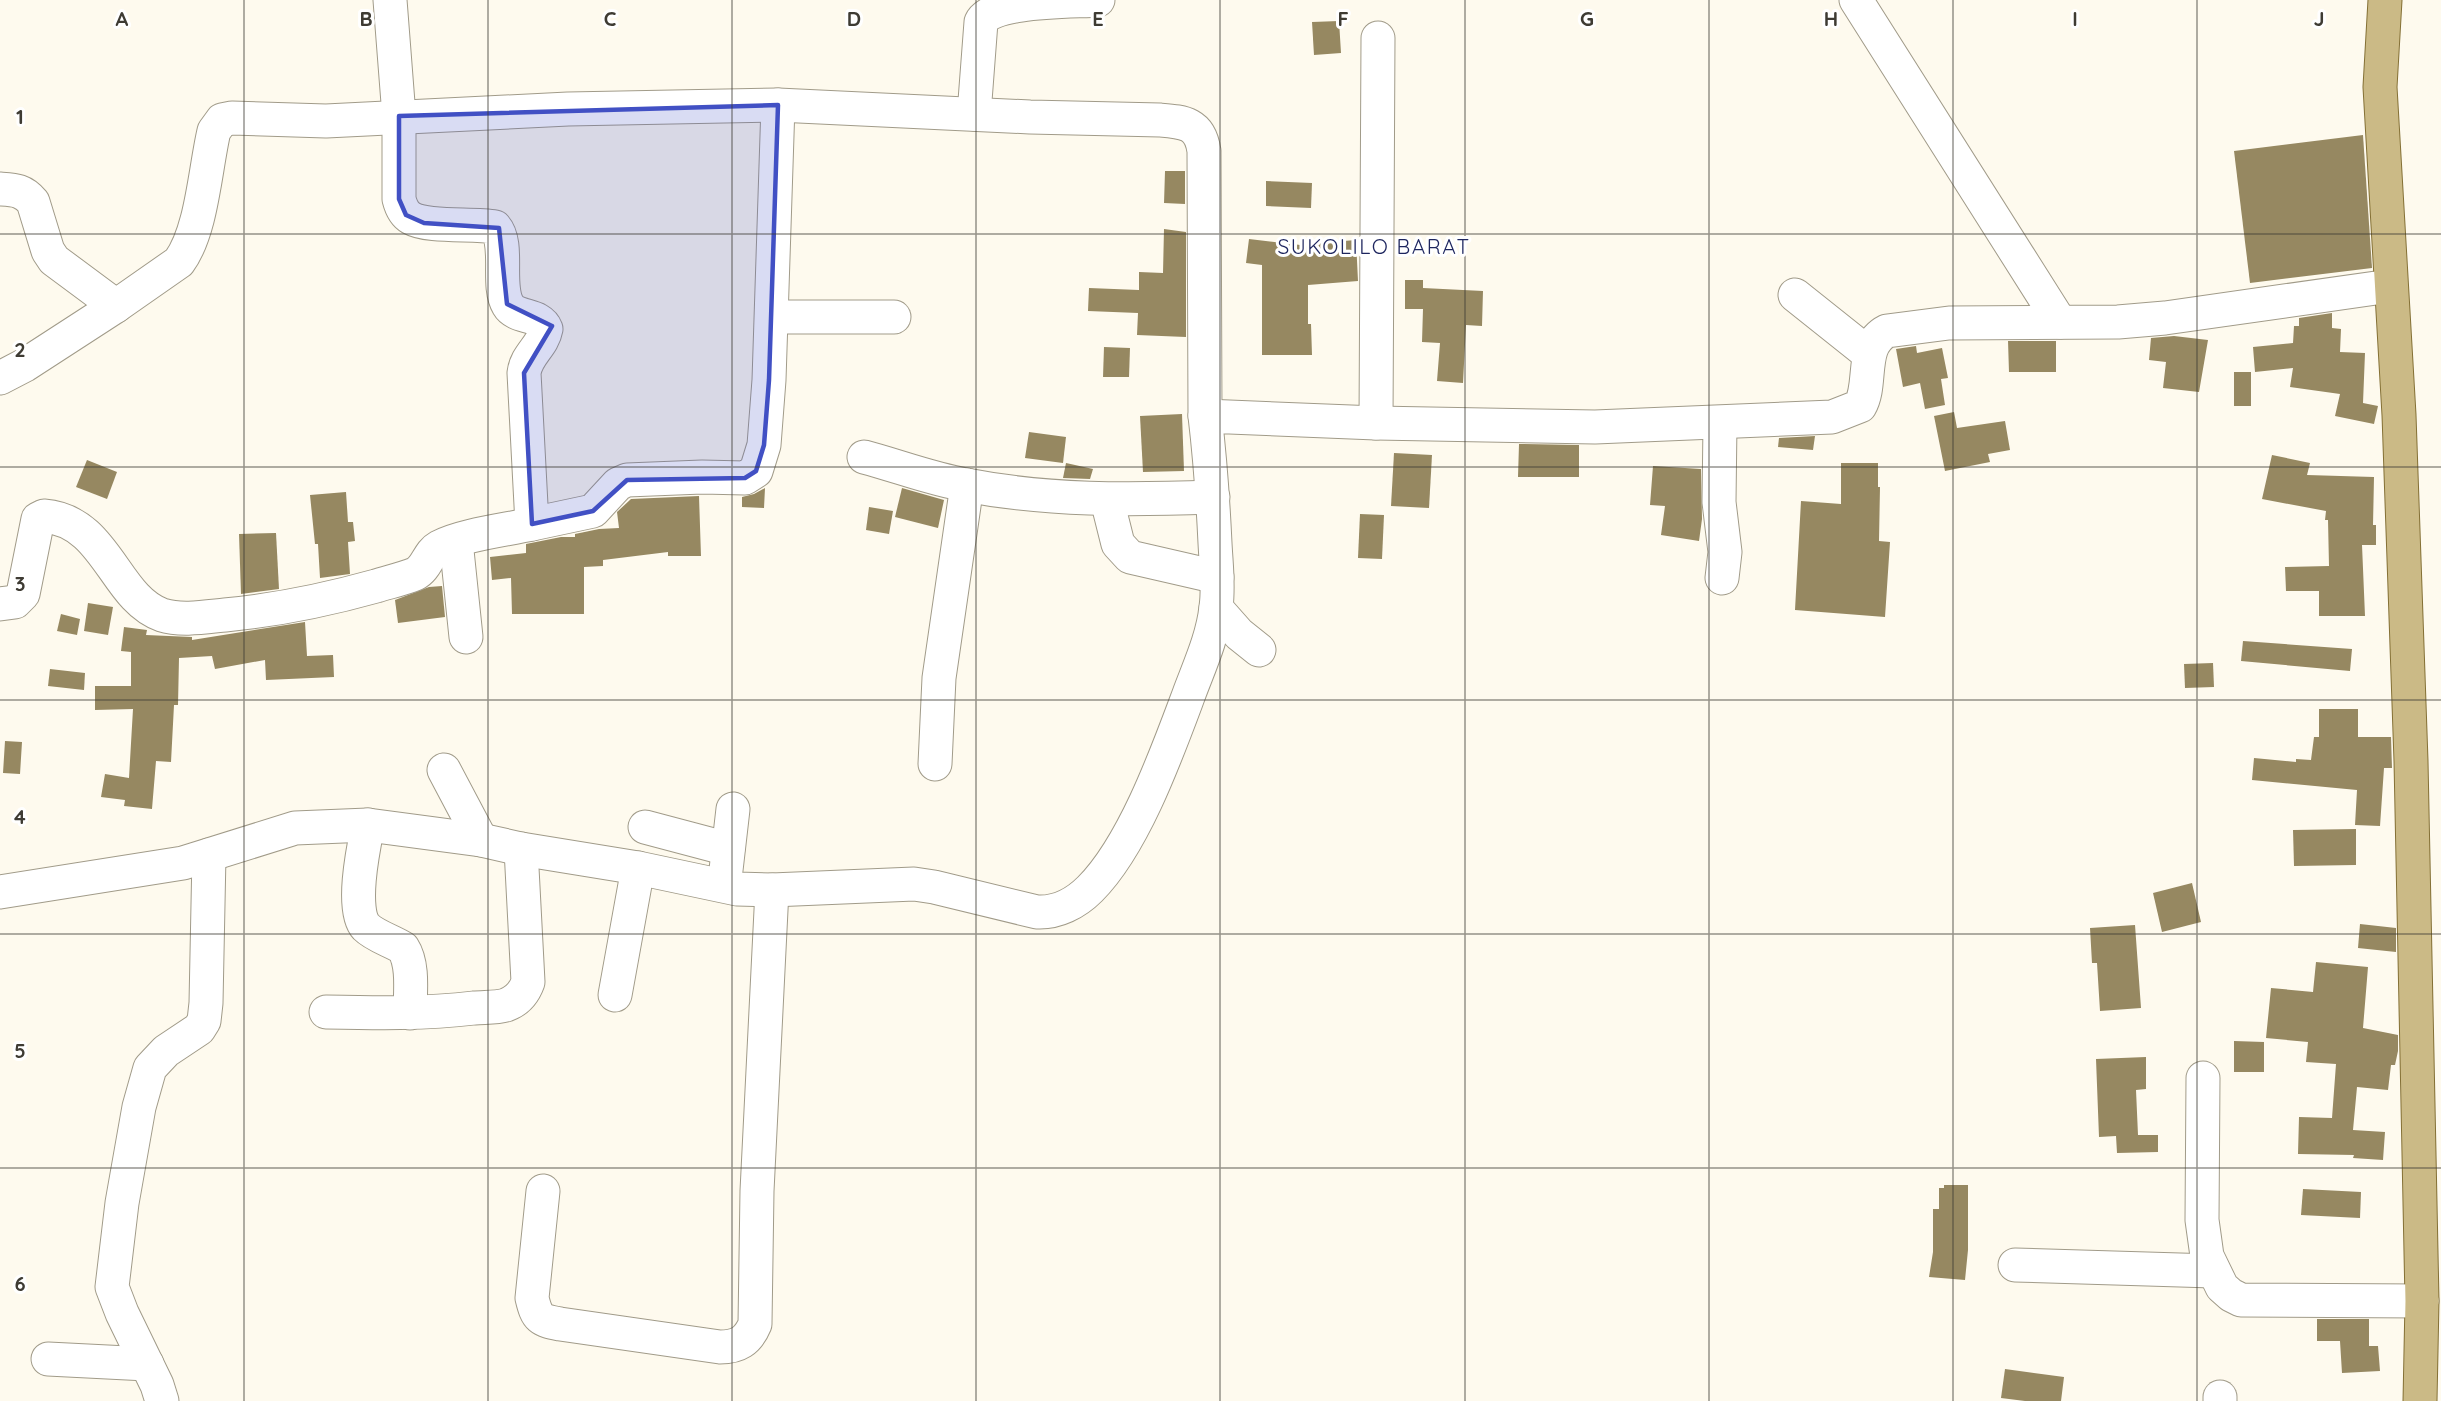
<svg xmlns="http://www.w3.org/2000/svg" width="2441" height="1401" font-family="Quicksand,sans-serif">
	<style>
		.building { fill: #968861 }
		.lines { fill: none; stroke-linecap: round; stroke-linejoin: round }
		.minor-casing { stroke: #a19b89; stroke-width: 35 }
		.major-casing { stroke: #847035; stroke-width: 35 }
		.minor { stroke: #fff; stroke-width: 33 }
		.major { stroke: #cbba86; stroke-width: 33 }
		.marked { fill: #4150c4; fill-opacity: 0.2; stroke: #4150c4; stroke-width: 4.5; stroke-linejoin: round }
		.grid { fill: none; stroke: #3e3b33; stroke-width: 1.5; stroke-opacity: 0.55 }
		.labels { text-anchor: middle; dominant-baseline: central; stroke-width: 6; stroke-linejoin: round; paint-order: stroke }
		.quarter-label { font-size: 21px; letter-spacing: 1.5px; fill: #1d255e; stroke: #fff }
		.grid-label { font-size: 20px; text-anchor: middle; font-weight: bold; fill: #3e3b33; stroke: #fff; stroke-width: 6; stroke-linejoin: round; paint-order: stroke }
	</style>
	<rect width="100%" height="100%" fill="#fefaee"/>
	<g class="building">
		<path d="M 1339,21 L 1341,53 L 1314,55 L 1312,22 Z"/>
		<path d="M 2363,135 L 2372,268 L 2250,283 L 2234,151 Z"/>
		<path d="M 1165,171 L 1185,171 L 1185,204 L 1164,203 Z"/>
		<path d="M 1266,181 L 1312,183 L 1311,208 L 1266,206 Z"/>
		<path d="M 1164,229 L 1186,232 L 1186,337 L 1137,335 L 1138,313 L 1088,311 L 1089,288 L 1139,290 L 1139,272 L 1163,273 Z"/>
		<path d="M 1249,239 L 1318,247 L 1318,243 L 1356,240 L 1358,281 L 1308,285 L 1308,324 L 1311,324 L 1312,355 L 1262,355 L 1262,265 L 1246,263 Z"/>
		<path d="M 1405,280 L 1423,280 L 1423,288 L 1483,291 L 1482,326 L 1466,325 L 1463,383 L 1437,381 L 1440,343 L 1422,342 L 1423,309 L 1405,309 Z"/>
		<path d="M 2332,313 L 2332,328 L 2341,329 L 2340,352 L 2365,353 L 2363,403 L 2378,406 L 2374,424 L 2335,416 L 2340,394 L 2290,387 L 2293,368 L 2255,372 L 2253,347 L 2293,343 L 2294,326 L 2299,326 L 2299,318 Z"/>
		<path d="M 2174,336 L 2208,340 L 2199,392 L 2163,388 L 2166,362 L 2149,360 L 2151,338 Z"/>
		<path d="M 2008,341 L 2056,341 L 2056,372 L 2009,372 Z"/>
		<path d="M 1916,346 L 1917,353 L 1942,348 L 1948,378 L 1941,379 L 1945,405 L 1925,409 L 1920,383 L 1903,387 L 1896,349 Z"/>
		<path d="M 1104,347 L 1130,348 L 1129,377 L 1103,377 Z"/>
		<rect x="2234" y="372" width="17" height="34"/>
		<path d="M 1954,412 L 1957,428 L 2005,421 L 2010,450 L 1988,454 L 1990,462 L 1945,471 L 1934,416 Z"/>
		<path d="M 1182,414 L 1184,471 L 1143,472 L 1140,416 Z"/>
		<path d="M 1029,432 L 1066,437 L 1063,463 L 1025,458 Z"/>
		<path d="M 1815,436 L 1813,450 L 1778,447 L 1779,438 Z"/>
		<path d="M 1519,444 L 1579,445 L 1579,477 L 1518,477 Z"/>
		<path d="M 1394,453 L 1432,455 L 1429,508 L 1391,506 Z"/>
		<path d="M 2272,455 L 2310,463 L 2307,475 L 2374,477 L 2373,525 L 2376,525 L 2376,545 L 2362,545 L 2365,616 L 2319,616 L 2319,591 L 2286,591 L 2285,567 L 2329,566 L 2328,520 L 2325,520 L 2326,511 L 2262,499 Z"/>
		<path d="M 87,460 L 117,472 L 107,499 L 76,487 Z"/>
		<path d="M 1066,463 L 1093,469 L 1090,479 L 1063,478 Z"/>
		<path d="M 1841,463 L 1878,463 L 1878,487 L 1880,487 L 1879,541 L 1890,542 L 1885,617 L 1795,610 L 1801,501 L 1841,504 Z"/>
		<path d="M 1653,466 L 1701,469 L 1702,519 L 1699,541 L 1661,535 L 1665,506 L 1650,505 Z"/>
		<path d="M 765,488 L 764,508 L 742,507 L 742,497 L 754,494 Z"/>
		<path d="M 902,488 L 944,500 L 938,528 L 895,517 Z"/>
		<path d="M 346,492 L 348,522 L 353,522 L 355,541 L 348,542 L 350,574 L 320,578 L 318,544 L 315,544 L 310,495 Z"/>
		<path d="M 699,496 L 701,556 L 668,556 L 668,552 L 603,560 L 603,566 L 584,567 L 584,614 L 512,614 L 511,578 L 492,580 L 490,557 L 526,553 L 526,544 L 561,537 L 575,537 L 575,534 L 599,529 L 619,528 L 617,512 L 631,499 Z"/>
		<path d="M 869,507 L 893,511 L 889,534 L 866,530 Z"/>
		<path d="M 1360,514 L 1384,515 L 1382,559 L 1358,558 Z"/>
		<path d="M 276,533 L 279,589 L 241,594 L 239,534 Z"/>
		<path d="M 442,586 L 445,617 L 398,623 L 395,600 L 429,587 Z"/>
		<path d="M 88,603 L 113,607 L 108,635 L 84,631 Z"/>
		<path d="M 61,614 L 80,619 L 77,635 L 57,631 Z"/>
		<path d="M 305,622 L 307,656 L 333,655 L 334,677 L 266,680 L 265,660 L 215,669 L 212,656 L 179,658 L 178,705 L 174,705 L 171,762 L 156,761 L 152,809 L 124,806 L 125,800 L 101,797 L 105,774 L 129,778 L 133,709 L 95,710 L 95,686 L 131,686 L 131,652 L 121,651 L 124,627 L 147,630 L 146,635 L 192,637 L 192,640 Z"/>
		<path d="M 2243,641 L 2352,649 L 2350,671 L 2241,661 Z"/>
		<path d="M 2213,663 L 2214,687 L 2185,688 L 2184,664 Z"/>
		<path d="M 50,669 L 85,673 L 84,690 L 48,686 Z"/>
		<path d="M 2319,709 L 2358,709 L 2358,737 L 2391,737 L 2392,768 L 2384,768 L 2380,826 L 2355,825 L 2357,790 L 2252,780 L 2254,758 L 2296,762 L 2296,759 L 2311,760 L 2314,737 L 2319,737 Z"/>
		<path d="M 5,741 L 22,742 L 20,774 L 3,773 Z"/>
		<path d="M 2356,829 L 2356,865 L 2294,866 L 2293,830 Z"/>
		<path d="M 2192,883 L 2201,922 L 2162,932 L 2153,893 Z"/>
		<path d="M 2360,924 L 2396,928 L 2396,952 L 2358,948 Z"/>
		<path d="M 2135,925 L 2141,1008 L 2100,1011 L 2097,963 L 2092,963 L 2090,928 Z"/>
		<path d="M 2316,962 L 2368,967 L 2363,1028 L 2398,1035 L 2398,1051 L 2395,1065 L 2391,1065 L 2388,1090 L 2357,1087 L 2353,1130 L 2385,1132 L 2383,1160 L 2353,1158 L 2354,1155 L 2298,1154 L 2299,1117 L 2332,1118 L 2336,1064 L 2306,1062 L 2308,1042 L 2266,1038 L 2271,988 L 2313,992 Z"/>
		<path d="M 2234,1041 L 2264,1042 L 2264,1072 L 2234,1072 Z"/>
		<path d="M 2146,1057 L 2146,1089 L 2136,1090 L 2138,1135 L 2158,1135 L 2158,1152 L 2117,1153 L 2116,1136 L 2099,1137 L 2096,1059 Z"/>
		<path d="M 1944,1185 L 1968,1185 L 1968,1250 L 1965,1280 L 1929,1277 L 1933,1252 L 1933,1209 L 1939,1209 L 1939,1188 L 1944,1188 Z"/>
		<path d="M 2303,1189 L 2361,1192 L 2360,1218 L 2301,1215 Z"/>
		<path d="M 2317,1319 L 2369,1319 L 2369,1346 L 2378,1346 L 2380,1371 L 2342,1373 L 2340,1341 L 2317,1341 Z"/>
		<path d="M 2005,1369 L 2064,1377 L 2061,1401 L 2025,1401 L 2001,1398 Z"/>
	</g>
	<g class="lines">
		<g class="minor-casing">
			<g id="minor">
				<path d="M 390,0 L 399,116 L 399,199 C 401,207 404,214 411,218 C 428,228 473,223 495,227 C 510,244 496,285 508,305 C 516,319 540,313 546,329 C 543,346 526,355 524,373 L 532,524 L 593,511 L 618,484 L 627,480 L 702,477 L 745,478 L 756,471 L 764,445 L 769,380 L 778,105"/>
				<path d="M 1856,0 L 2060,322"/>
				<path d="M 974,114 L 981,22 C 991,0 1074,2 1098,0"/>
				<path d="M 0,189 C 15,190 23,190 33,202 L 48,251 L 54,260 L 116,306"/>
				<path d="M 1795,295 L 1869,354"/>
				<path d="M 772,317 L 894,317"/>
				<path d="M 0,378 L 25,365 L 116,306 L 179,262 C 202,231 205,169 214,131 L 222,120 L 232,118 L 326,121 L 568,109 L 778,105 L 1030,117 L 1160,120 C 1184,122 1200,123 1204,151 L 1205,416"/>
				<path d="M 1376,423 L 1378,38"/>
				<path d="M 1720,423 L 1719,502 L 1725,552 L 1722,578"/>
				<path d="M 864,457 C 898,466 931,479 966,485 C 1048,501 1130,500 1213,497"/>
				<path d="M 1107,500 L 1118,544 L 1130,557 L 1217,577"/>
				<path d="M 456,541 L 466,637"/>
				<path d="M 0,604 L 15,602 L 23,594 L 38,519 L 44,516 C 107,521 114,598 162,615 C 181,621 205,617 225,615 C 277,610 326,600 376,586 C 389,582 403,579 415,574 C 427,568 428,553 439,547 C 462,535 505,530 532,524"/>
				<path d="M 1216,608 L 1239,634 L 1259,650"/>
				<path d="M 935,764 L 939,678 L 967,485"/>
				<path d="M 444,770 L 481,840"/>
				<path d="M 368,825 C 364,845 350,910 366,927 C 375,936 392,941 403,948 C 414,965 410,993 410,1013"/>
				<path d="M 645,827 L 728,849"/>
				<path d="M 726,870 L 733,809"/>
				<path d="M 0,892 L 183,863 L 295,828 L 368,825 L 481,840 L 521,849 L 638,868 L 737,889 L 772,890 L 914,884 L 934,887 L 1037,912 C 1057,913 1076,903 1090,889 C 1134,845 1167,753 1189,694 C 1199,667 1213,637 1216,607 C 1219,586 1216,564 1215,543 C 1213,501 1210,458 1205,416 L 1376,423 L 1595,427 L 1832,417 L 1860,406 C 1873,384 1859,345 1887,331 L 1949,323 L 2118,322 L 2165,318 L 2390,286"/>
				<path d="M 615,995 L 638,868"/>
				<path d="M 326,1012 C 375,1013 425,1014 474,1008 C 484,1007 497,1008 506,1005 C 517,1001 524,993 528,982 L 521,849"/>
				<path d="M 2203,1078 L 2202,1220 L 2207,1256 L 2222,1287 L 2231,1295 L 2241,1300 L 2422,1301"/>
				<path d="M 543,1191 L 532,1298 C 537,1319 540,1320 560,1324 L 720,1347 C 738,1347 748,1341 755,1324 L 757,1191 L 772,890"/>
				<path d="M 2015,1265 L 2213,1271"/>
				<path d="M 48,1359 L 147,1364"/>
				<path d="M 2220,1397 L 2220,1401"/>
				<path d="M 162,1401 L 157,1385 L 122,1313 L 112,1287 L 122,1203 L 139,1107 L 150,1068 L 166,1051 L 199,1029 L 204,1021 L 206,1003 L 209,855"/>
			</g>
		</g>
		<g class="major-casing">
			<path id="major" d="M 2385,0 L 2380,87 L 2399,415 L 2411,761 L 2422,1301 L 2420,1401"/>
		</g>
		<use href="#minor" class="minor"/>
		<use href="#major" class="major"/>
	</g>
	<path class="marked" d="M 778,105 L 769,380 L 764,445 L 756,471 L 745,478 L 627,480 L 593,511 L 532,524 L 524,373 L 552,326 L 507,304 L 499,228 L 424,223 L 406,215 L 399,199 L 399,116 Z"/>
	<path class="grid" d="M 244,0 L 244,1401M 488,0 L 488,1401M 732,0 L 732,1401M 976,0 L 976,1401M 1220,0 L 1220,1401M 1465,0 L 1465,1401M 1709,0 L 1709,1401M 1953,0 L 1953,1401M 2197,0 L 2197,1401M 0,234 L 2441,234M 0,467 L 2441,467M 0,700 L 2441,700M 0,934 L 2441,934M 0,1168 L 2441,1168"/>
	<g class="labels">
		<g class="quarter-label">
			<text x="1374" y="246">SUKOLILO BARAT</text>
		</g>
	</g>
	<g class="grid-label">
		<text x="122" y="26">A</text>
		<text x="366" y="26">B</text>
		<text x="610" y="26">C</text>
		<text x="854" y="26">D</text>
		<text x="1098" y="26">E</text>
		<text x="1343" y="26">F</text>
		<text x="1587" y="26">G</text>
		<text x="1831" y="26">H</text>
		<text x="2075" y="26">I</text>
		<text x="2319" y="26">J</text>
		<text x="20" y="124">1</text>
		<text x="20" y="357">2</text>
		<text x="20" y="591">3</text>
		<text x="20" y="824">4</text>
		<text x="20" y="1058">5</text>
		<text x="20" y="1291">6</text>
	</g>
</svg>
